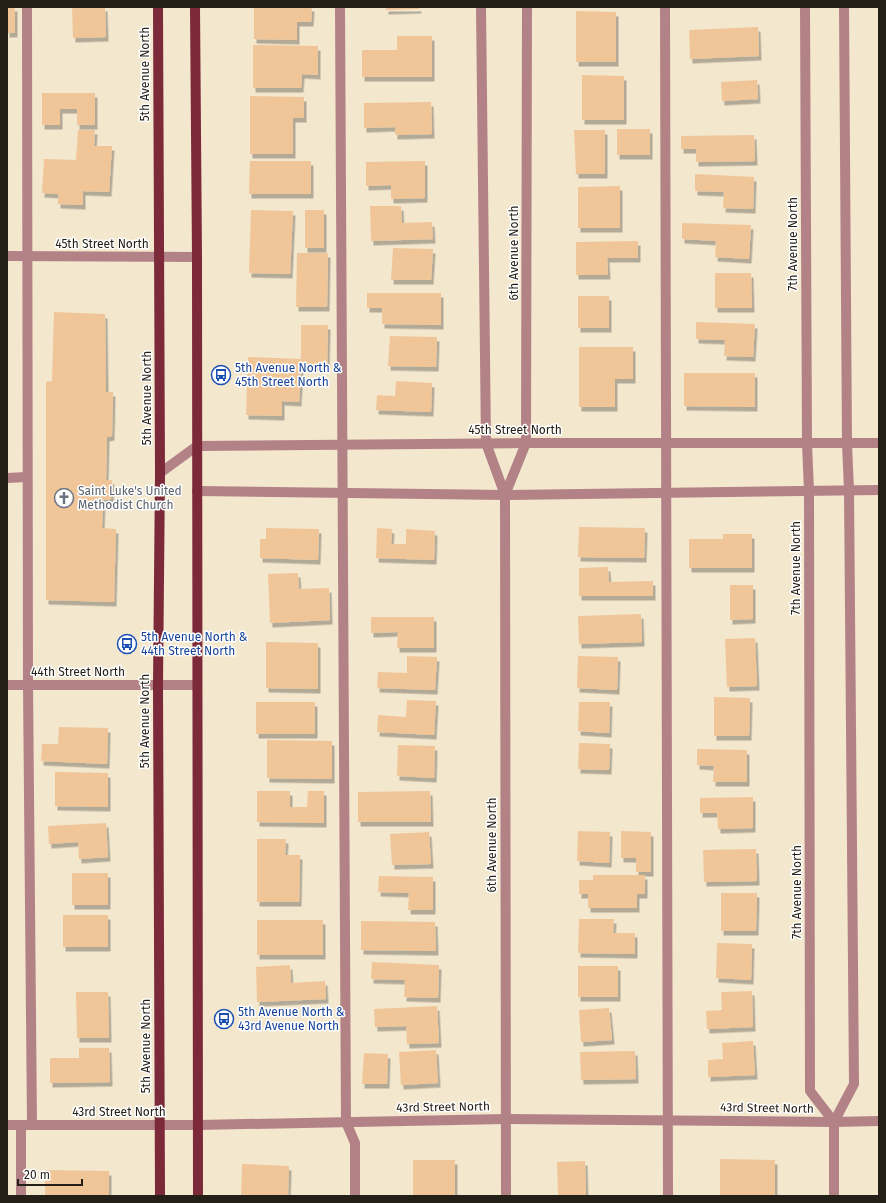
<svg xmlns="http://www.w3.org/2000/svg" width="886" height="1203" font-family="'Fira Sans',sans-serif">
	<style>
		.building { fill: #f0c699; filter: url(#shadow) }
		.lines { fill: none; stroke-linecap: round; stroke-linejoin: round }
		.service { stroke: #b38287; stroke-width: 10 }
		.minor { stroke: #b38287; stroke-width: 10 }
		.primary { stroke: #7c293a; stroke-width: 10 }
		.labels { text-anchor: middle; dominant-baseline: central; stroke-width: 3; stroke-linejoin: round; paint-order: stroke }
		.street-label { font-size: 12px; fill: #252017; stroke: #fff }
		.transit-label { font-size: 12px; fill: #164399; stroke: #fff; text-anchor: start }
		.worship-label { font-size: 12px; fill: #5b616d; stroke: #fff; text-anchor: start }
	</style>
	<defs>
		<filter id="shadow"><feDropShadow dx="2.5" dy="4.5" stdDeviation="0" flood-color="#0004"/></filter>
	</defs>
	<rect width="100%" height="100%" fill="#f3e7ce"/>
	<g class="building">
		<rect x="7" y="7" width="8" height="26"/>
		<path d="M 72,7 L 105,7 L 106,37 L 73,38 Z"/>
		<path d="M 254,7 L 312,7 L 311,22 L 297,22 L 297,40 L 254,39 Z"/>
		<path d="M 386,7 L 419,7 L 419,9 L 386,10 Z"/>
		<path d="M 576,11 L 616,12 L 616,62 L 576,62 Z"/>
		<path d="M 758,27 L 759,56 L 690,59 L 689,30 Z"/>
		<path d="M 397,36 L 432,36 L 432,77 L 362,77 L 362,50 L 397,50 Z"/>
		<path d="M 253,45 L 318,46 L 318,75 L 302,74 L 301,88 L 253,88 Z"/>
		<path d="M 582,75 L 624,76 L 624,120 L 582,120 Z"/>
		<path d="M 757,80 L 758,99 L 722,101 L 721,82 Z"/>
		<path d="M 42,93 L 95,93 L 95,125 L 77,125 L 77,109 L 60,109 L 60,125 L 42,125 Z"/>
		<path d="M 250,96 L 304,97 L 304,118 L 293,118 L 293,154 L 250,154 Z"/>
		<path d="M 431,102 L 432,134 L 395,135 L 395,127 L 364,128 L 364,103 Z"/>
		<rect x="617" y="129" width="33" height="26"/>
		<path d="M 78,130 L 95,130 L 94,146 L 112,146 L 109,192 L 83,191 L 83,205 L 58,204 L 58,194 L 42,193 L 44,159 L 76,160 Z"/>
		<path d="M 574,130 L 605,130 L 605,174 L 576,174 Z"/>
		<path d="M 754,135 L 755,161 L 696,162 L 696,149 L 681,149 L 681,136 Z"/>
		<path d="M 250,161 L 311,161 L 311,194 L 249,194 Z"/>
		<path d="M 425,161 L 425,198 L 391,199 L 391,185 L 366,186 L 366,162 Z"/>
		<path d="M 695,174 L 754,177 L 753,209 L 723,208 L 724,192 L 695,191 Z"/>
		<path d="M 620,186 L 620,228 L 578,228 L 578,187 Z"/>
		<path d="M 370,206 L 401,206 L 402,223 L 432,222 L 433,239 L 371,241 Z"/>
		<path d="M 251,210 L 293,211 L 290,274 L 249,273 Z"/>
		<rect x="305" y="210" width="19" height="38"/>
		<path d="M 682,223 L 751,225 L 749,259 L 715,257 L 716,241 L 682,239 Z"/>
		<path d="M 638,241 L 638,258 L 607,258 L 608,275 L 576,275 L 576,242 Z"/>
		<path d="M 393,248 L 433,249 L 431,280 L 391,280 Z"/>
		<path d="M 297,253 L 328,253 L 327,307 L 296,307 Z"/>
		<path d="M 715,273 L 751,273 L 752,308 L 715,308 Z"/>
		<path d="M 367,293 L 441,293 L 441,325 L 382,324 L 382,308 L 367,308 Z"/>
		<rect x="578" y="296" width="31" height="32"/>
		<path d="M 54,312 L 105,314 L 106,392 L 113,392 L 112,436 L 107,437 L 106,480 L 112,480 L 111,499 L 103,500 L 102,528 L 116,529 L 114,602 L 46,600 L 46,382 L 52,381 Z"/>
		<path d="M 696,322 L 755,324 L 753,357 L 724,356 L 725,340 L 696,339 Z"/>
		<path d="M 301,325 L 328,325 L 327,366 L 301,366 L 299,402 L 282,401 L 282,416 L 246,415 L 248,357 L 301,359 Z"/>
		<path d="M 390,336 L 437,337 L 436,367 L 388,366 Z"/>
		<path d="M 579,347 L 633,347 L 633,379 L 615,379 L 615,407 L 579,407 Z"/>
		<path d="M 684,373 L 755,373 L 755,407 L 684,406 Z"/>
		<path d="M 396,381 L 432,383 L 431,412 L 376,410 L 377,395 L 395,396 Z"/>
		<path d="M 579,527 L 645,528 L 644,558 L 578,557 Z"/>
		<path d="M 266,528 L 319,529 L 318,560 L 260,558 L 260,539 L 266,539 Z"/>
		<path d="M 377,528 L 392,529 L 391,544 L 406,544 L 406,529 L 435,531 L 434,560 L 376,558 Z"/>
		<path d="M 723,534 L 752,534 L 752,568 L 689,568 L 689,539 L 723,539 Z"/>
		<path d="M 608,567 L 609,582 L 653,581 L 653,596 L 579,596 L 579,568 Z"/>
		<path d="M 298,573 L 299,589 L 329,588 L 330,620 L 270,623 L 268,574 Z"/>
		<path d="M 730,585 L 753,585 L 753,619 L 730,620 Z"/>
		<path d="M 641,614 L 642,642 L 579,644 L 578,616 Z"/>
		<path d="M 371,617 L 434,617 L 434,648 L 397,648 L 398,632 L 371,633 Z"/>
		<path d="M 755,638 L 757,686 L 727,687 L 725,639 Z"/>
		<path d="M 266,642 L 318,643 L 318,689 L 266,688 Z"/>
		<path d="M 407,656 L 437,657 L 435,690 L 377,688 L 378,672 L 407,673 Z"/>
		<path d="M 578,656 L 618,657 L 617,690 L 577,688 Z"/>
		<path d="M 714,697 L 750,698 L 749,736 L 714,736 Z"/>
		<path d="M 407,700 L 436,701 L 434,735 L 377,732 L 378,715 L 406,717 Z"/>
		<rect x="256" y="702" width="59" height="32"/>
		<path d="M 579,702 L 610,702 L 609,733 L 578,731 Z"/>
		<path d="M 59,727 L 108,728 L 107,764 L 41,761 L 42,744 L 58,744 Z"/>
		<path d="M 267,740 L 332,741 L 332,779 L 267,778 Z"/>
		<path d="M 579,743 L 610,744 L 609,770 L 578,769 Z"/>
		<path d="M 398,745 L 435,746 L 434,778 L 397,776 Z"/>
		<path d="M 697,749 L 747,750 L 747,782 L 713,782 L 714,766 L 697,765 Z"/>
		<path d="M 55,772 L 108,773 L 108,807 L 55,806 Z"/>
		<path d="M 257,791 L 290,791 L 290,807 L 307,807 L 308,791 L 324,791 L 324,823 L 257,822 Z"/>
		<path d="M 430,791 L 431,822 L 358,822 L 358,792 Z"/>
		<path d="M 753,797 L 753,828 L 718,829 L 717,813 L 700,813 L 700,798 Z"/>
		<path d="M 106,823 L 108,857 L 79,859 L 78,842 L 49,844 L 48,826 Z"/>
		<path d="M 578,831 L 610,832 L 609,863 L 577,861 Z"/>
		<path d="M 621,831 L 651,832 L 651,872 L 636,872 L 636,858 L 621,858 Z"/>
		<path d="M 429,832 L 431,864 L 392,865 L 390,834 Z"/>
		<path d="M 257,839 L 286,839 L 285,855 L 300,855 L 299,902 L 257,902 Z"/>
		<path d="M 756,849 L 757,881 L 704,882 L 703,850 Z"/>
		<rect x="72" y="873" width="36" height="32"/>
		<path d="M 593,875 L 645,875 L 645,894 L 637,894 L 637,908 L 588,908 L 588,894 L 579,894 L 579,880 L 593,880 Z"/>
		<path d="M 379,876 L 433,877 L 433,910 L 408,910 L 409,893 L 378,892 Z"/>
		<path d="M 721,893 L 757,893 L 756,931 L 721,931 Z"/>
		<rect x="63" y="915" width="45" height="32"/>
		<path d="M 579,919 L 614,919 L 613,933 L 635,933 L 635,954 L 578,953 Z"/>
		<rect x="257" y="920" width="66" height="35"/>
		<path d="M 361,921 L 435,922 L 436,951 L 361,950 Z"/>
		<path d="M 717,943 L 752,944 L 751,980 L 716,978 Z"/>
		<path d="M 372,962 L 439,965 L 438,998 L 404,997 L 405,980 L 371,979 Z"/>
		<path d="M 290,965 L 291,983 L 325,981 L 326,999 L 257,1002 L 256,967 Z"/>
		<rect x="578" y="966" width="40" height="31"/>
		<path d="M 752,991 L 753,1027 L 707,1029 L 706,1011 L 722,1010 L 721,992 Z"/>
		<path d="M 76,992 L 108,992 L 109,1038 L 77,1038 Z"/>
		<path d="M 437,1006 L 439,1043 L 407,1044 L 406,1026 L 375,1027 L 374,1009 Z"/>
		<path d="M 609,1008 L 612,1040 L 581,1042 L 579,1010 Z"/>
		<path d="M 753,1041 L 755,1075 L 708,1077 L 708,1060 L 723,1059 L 722,1043 Z"/>
		<path d="M 79,1048 L 109,1048 L 110,1082 L 50,1083 L 50,1058 L 79,1058 Z"/>
		<path d="M 436,1050 L 438,1083 L 401,1085 L 399,1052 Z"/>
		<path d="M 635,1051 L 636,1079 L 581,1080 L 580,1052 Z"/>
		<path d="M 364,1053 L 388,1054 L 387,1084 L 362,1084 Z"/>
		<path d="M 720,1159 L 775,1160 L 775,1196 L 720,1196 Z"/>
		<rect x="413" y="1160" width="42" height="36"/>
		<path d="M 585,1161 L 586,1196 L 558,1196 L 557,1162 Z"/>
		<path d="M 242,1164 L 289,1166 L 288,1196 L 241,1196 Z"/>
		<path d="M 45,1170 L 109,1171 L 109,1196 L 45,1196 Z"/>
	</g>
	<g class="lines">
		<g class="service">
			<path d="M 27,7 L 28,685 L 32,1125"/>
			<path d="M 340,7 L 346,1122 L 355,1143 L 355,1196"/>
			<path d="M 665,7 L 668,1196"/>
			<path d="M 7,478 L 27,477"/>
			<path d="M 21,1125 L 21,1196"/>
		</g>
		<g class="minor">
			<path d="M 481,7 L 486,443 L 505,495 L 506,1196"/>
			<path d="M 805,7 L 807,444 L 809,491 L 810,1091 L 834,1122"/>
			<path d="M 7,256 L 197,257"/>
			<path d="M 160,473 L 197,446 L 526,443 L 879,443"/>
			<path d="M 197,491 L 505,495 L 879,490"/>
			<path d="M 505,495 L 526,443 L 527,7"/>
			<path d="M 7,685 L 197,685"/>
			<path d="M 7,1125 L 198,1125 L 506,1119 L 834,1122 L 879,1121"/>
			<path d="M 834,1196 L 834,1122 L 854,1084 L 849,490 L 847,444 L 844,7"/>
		</g>
		<g class="primary">
			<path d="M 158,7 L 160,473 L 158,685 L 160,1196"/>
			<path d="M 195,7 L 197,257 L 198,1196"/>
		</g>
	</g>
	<defs>
		<g id="bus-ring" transform="scale(1)"><circle r="9.5" fill="#fff" stroke="#1a4fb4" stroke-width="1.5"/><path d="M-5-6H5V4H4V6H2V4H-2V6H-4V4H-5ZM-3.5-4V0h7V-4ZM-3.5 1.2v1.5H-2V1.2ZM2 1.2v1.5H3.5V1.2Z" fill="#1a4fb4"/></g>
		<g id="church-ring" transform="scale(1)"><circle r="9.5" fill="#fff" stroke="#6b7280" stroke-width="1.5"/><path d="M-1.2-6h2.4v3.5h3.3v2.4h-3.3V6h-2.4V-.1h-3.3v-2.4h3.3Z" fill="#6b7280"/></g>
	</defs>
	<g fill-rule="evenodd">
		<use href="#bus-ring" x="221" y="375"/>
		<use href="#church-ring" x="64" y="498"/>
		<use href="#bus-ring" x="127" y="644"/>
		<use href="#bus-ring" x="224" y="1019"/>
	</g>
	<g class="labels">
		<g class="street-label">
			<text transform="translate(145 74) rotate(-90)">5th Avenue North</text>
			<text x="102" y="244">45th Street North</text>
			<text transform="translate(793 244) rotate(-90)">7th Avenue North</text>
			<text transform="translate(514 253) rotate(-90)">6th Avenue North</text>
			<text transform="translate(147 398) rotate(-90)">5th Avenue North</text>
			<text x="515" y="430">45th Street North</text>
			<text transform="translate(796 568) rotate(-90)">7th Avenue North</text>
			<text x="78" y="672">44th Street North</text>
			<text transform="translate(145 721) rotate(-90)">5th Avenue North</text>
			<text transform="translate(492 845) rotate(-90)">6th Avenue North</text>
			<text transform="translate(797 892) rotate(-90)">7th Avenue North</text>
			<text transform="translate(146 1046) rotate(-90)">5th Avenue North</text>
			<text transform="translate(443 1107) rotate(-1)">43rd Street North</text>
			<text transform="translate(767 1108) rotate(1)">43rd Street North</text>
			<text x="119" y="1112">43rd Street North</text>
		</g>
		<g class="transit-label">
			<text x="235" y="368">5th Avenue North &amp;<tspan x="235" dy="14">45th Street North</tspan></text>
			<text x="141" y="637">5th Avenue North &amp;<tspan x="141" dy="14">44th Street North</tspan></text>
			<text x="238" y="1012">5th Avenue North &amp;<tspan x="238" dy="14">43rd Avenue North</tspan></text>
		</g>
		<g class="worship-label">
			<text x="78" y="491">Saint Luke's United<tspan x="78" dy="14">Methodist Church</tspan></text>
		</g>
	</g>
	<rect width="886" height="1203" fill="none" stroke="#252017" stroke-width="16"/>
	<path d="M18 1179v6h64v-6" fill="none" stroke="#252017" stroke-width="2"/>
	<text x="24" y="1179" font-size="12" fill="#252017" stroke="#ffffff" stroke-width="3" paint-order="stroke">20 m</text>
</svg>
